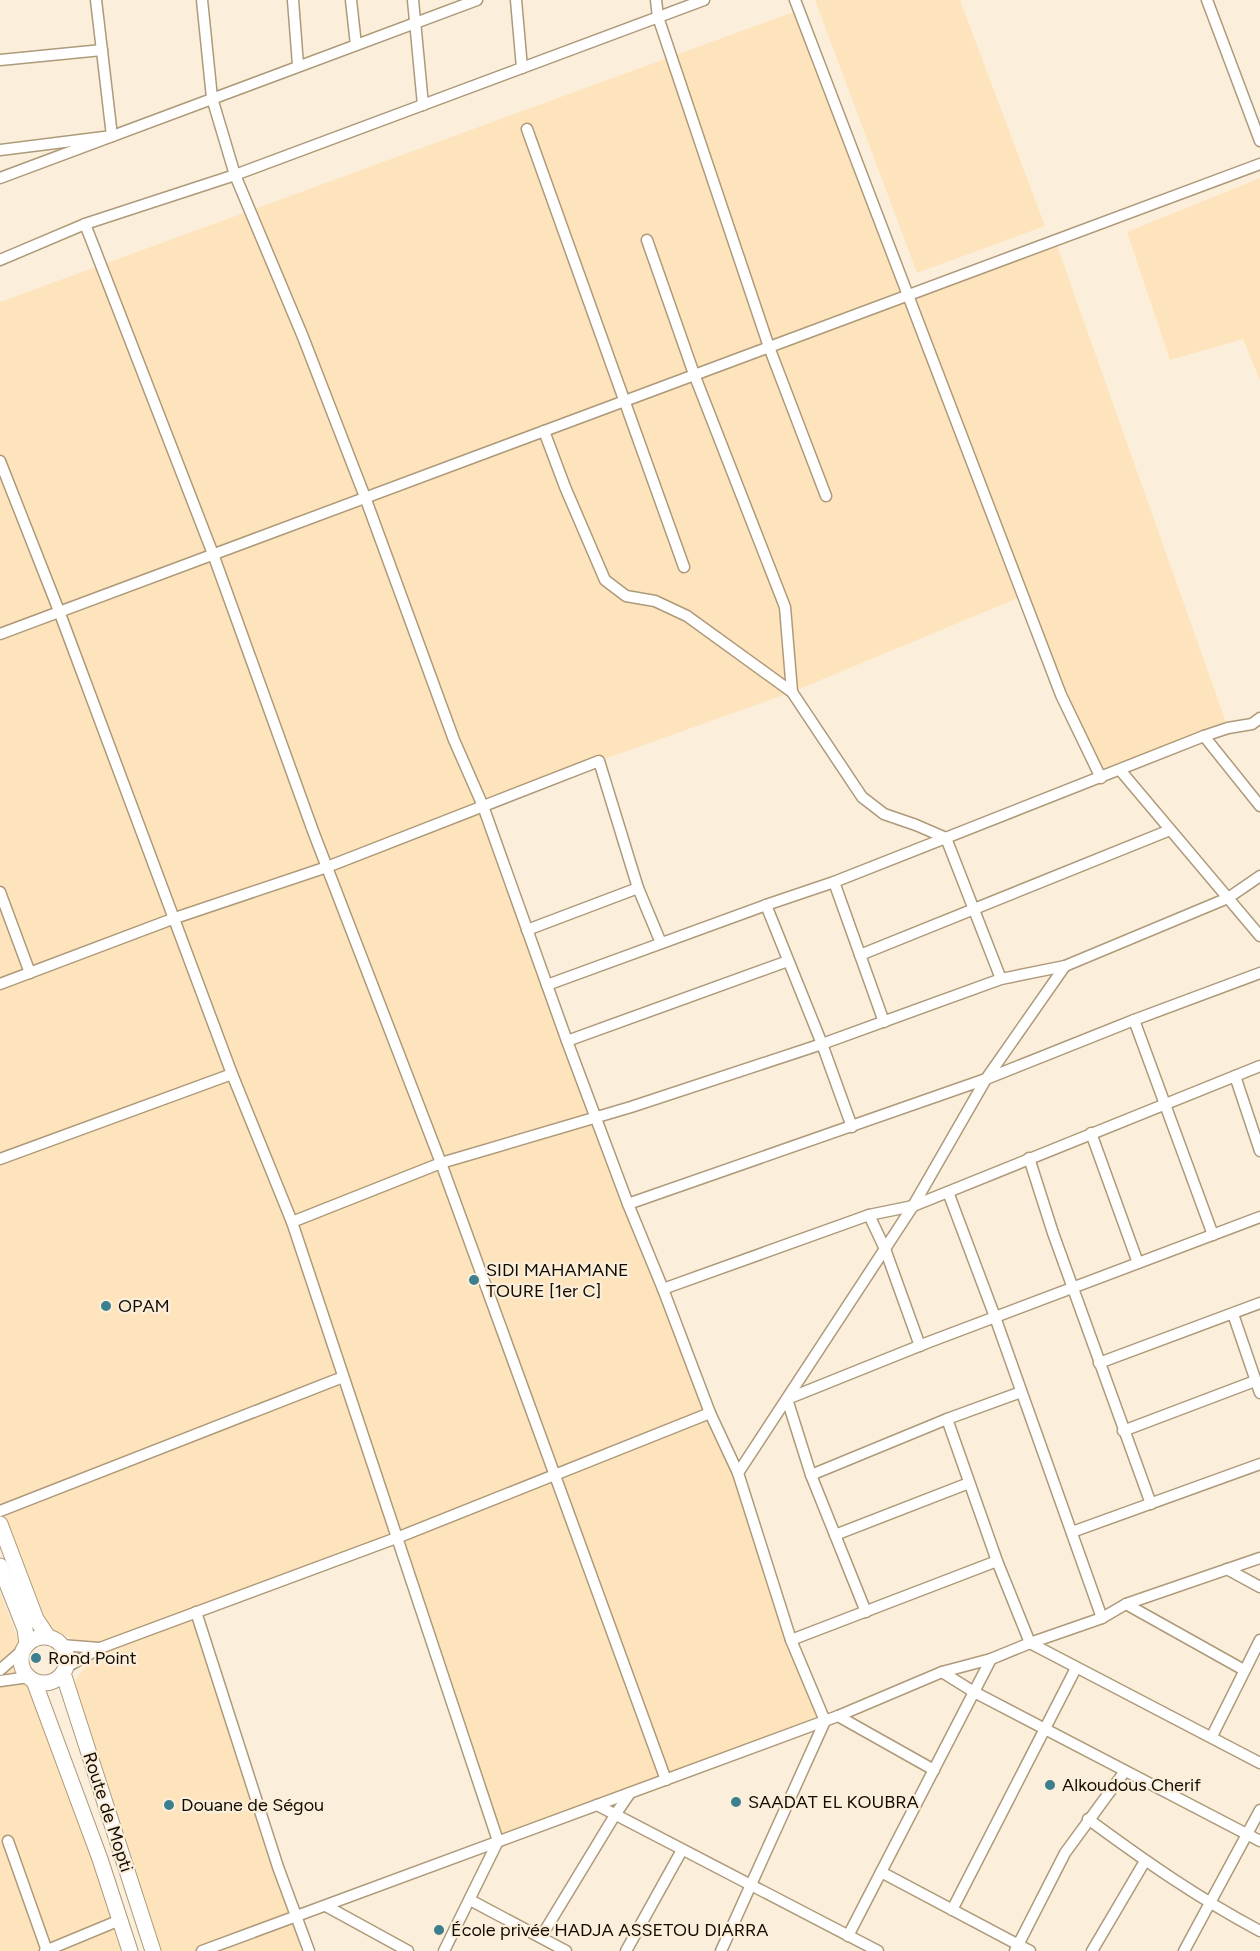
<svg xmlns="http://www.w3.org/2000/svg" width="1260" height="1951" font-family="Figtree,sans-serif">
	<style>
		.built { fill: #fee4bc }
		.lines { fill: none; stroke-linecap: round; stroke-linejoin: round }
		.minor-casing { stroke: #ae9a7a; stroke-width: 13 }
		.highway-casing { stroke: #ae9a7a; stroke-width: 17 }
		.minor { stroke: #fff; stroke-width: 10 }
		.highway { stroke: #fff; stroke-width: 15 }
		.poi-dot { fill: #3c7f8f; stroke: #fbefdb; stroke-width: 2 }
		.labels { text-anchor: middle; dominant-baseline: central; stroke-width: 4.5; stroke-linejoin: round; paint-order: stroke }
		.poi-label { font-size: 18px; fill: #130c02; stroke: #fbefdb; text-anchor: start }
		.street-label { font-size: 18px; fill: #130c02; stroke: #fbefdb }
	</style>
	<rect width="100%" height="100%" fill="#fbefdb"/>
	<g class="built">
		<path d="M 815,0 L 960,0 L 1045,226 L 917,273 Z"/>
		<path d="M 799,10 L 908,295 L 1055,240 L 1228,728 L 1101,778 L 1023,596 L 792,692 L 599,761 L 483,806 L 710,1413 L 818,1716 L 597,1805 L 498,1841 L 399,1538 L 196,1612 L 309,1951 L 158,1951 L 64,1695 L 98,1650 L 37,1624 L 0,1526 L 0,302 Z"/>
		<path d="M 1260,178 L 1260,380 L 1243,339 L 1170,360 L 1127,232 Z"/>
		<path d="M 0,1592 L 34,1681 L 123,1951 L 0,1951 Z"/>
	</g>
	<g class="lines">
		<g class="minor-casing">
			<g id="minor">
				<path d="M 202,0 L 212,98 L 235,175 L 303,337 L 365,497 L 454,740 L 483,806 L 567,1041 L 628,1204 L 663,1289 L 710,1413 L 738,1473 L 791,1640 L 825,1721 L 721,1951"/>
				<path d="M 293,0 L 298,65"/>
				<path d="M 351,0 L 356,45"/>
				<path d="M 413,0 L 423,105"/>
				<path d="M 516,0 L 522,68"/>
				<path d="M 656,0 L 658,17 L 769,347 L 826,496"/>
				<path d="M 795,0 L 1061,695 L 1101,778"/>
				<path d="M 1207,0 L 1260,141"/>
				<path d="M 0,60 L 102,50"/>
				<path d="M 527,129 L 684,567"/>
				<path d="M 0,150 L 112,136 L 96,0"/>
				<path d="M 0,178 L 477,0"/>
				<path d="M 85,224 L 213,554 L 313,831 L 441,1163 L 666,1780"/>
				<path d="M 647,240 L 694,374 L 785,607 L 792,692"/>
				<path d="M 0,260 L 85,224 L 235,175 L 704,0"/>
				<path d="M 544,431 L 565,487 L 605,580 L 626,596 L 655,601 L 687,616 L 792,692 L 862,797 L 884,814 L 916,825 L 946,838 L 1001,979"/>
				<path d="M 0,461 L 59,611 L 232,1074 L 292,1222 L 498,1841 L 444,1951"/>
				<path d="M 0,634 L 1260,164"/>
				<path d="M 1204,736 L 1260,806"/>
				<path d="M 1120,770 L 1260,936"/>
				<path d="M 834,882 L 884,1022"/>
				<path d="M 0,892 L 30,973"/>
				<path d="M 766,905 L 822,1044 L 852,1127"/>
				<path d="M 527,930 L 638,888"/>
				<path d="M 860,955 L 1170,830"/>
				<path d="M 0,984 L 175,918 L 327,867 L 599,761 L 638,888 L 661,943"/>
				<path d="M 547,985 L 766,905 L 834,882 L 1204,736 L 1228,728 L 1252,724 L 1260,718"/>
				<path d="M 1134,1020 L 1213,1235"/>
				<path d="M 567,1041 L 788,961"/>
				<path d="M 1235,1076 L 1260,1151"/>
				<path d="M 1091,1133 L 1138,1263"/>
				<path d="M 1029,1158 L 1053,1233 L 1151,1504"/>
				<path d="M 0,1159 L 232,1074"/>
				<path d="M 948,1192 L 995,1317 L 1102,1618"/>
				<path d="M 628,1204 L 986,1079 L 1134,1020 L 1260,973"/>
				<path d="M 869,1215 L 885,1249 L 920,1346"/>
				<path d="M 292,1222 L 441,1163 L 631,1107 L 822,1044 L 1001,979 L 1065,966 L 1228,898 L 1260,876"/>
				<path d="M 663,1289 L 869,1215 L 913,1206 L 1260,1066"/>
				<path d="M 1233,1314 L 1260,1393"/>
				<path d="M 1099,1363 L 1260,1303"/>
				<path d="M 947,1419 L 997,1561 L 1030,1643 L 1260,1763"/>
				<path d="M 1123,1431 L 1255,1381"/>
				<path d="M 738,1473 L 913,1206 L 986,1079 L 1065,966"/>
				<path d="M 811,1475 L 947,1419 L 1021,1392"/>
				<path d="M 0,1511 L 343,1377"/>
				<path d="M 1072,1532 L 1260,1464"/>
				<path d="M 835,1535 L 969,1483"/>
				<path d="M 1227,1569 L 1260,1587"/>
				<path d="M 1126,1604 L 1244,1670"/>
				<path d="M 196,1612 L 278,1867 L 309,1951"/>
				<path d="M 866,1612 L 811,1475 L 787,1399 L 929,1342 L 1260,1217"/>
				<path d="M 791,1640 L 997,1561"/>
				<path d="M 61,1645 L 99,1648"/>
				<path d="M 65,1668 L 100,1648 L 399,1537 L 710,1413"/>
				<path d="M 0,1670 L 24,1649"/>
				<path d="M 942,1672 L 974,1692 L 1260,1841"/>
				<path d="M 0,1681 L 29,1677"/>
				<path d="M 838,1716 L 934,1770"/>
				<path d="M 1212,1736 L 1260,1640"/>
				<path d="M 597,1805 L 878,1951"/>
				<path d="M 1088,1819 C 1145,1861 1198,1898 1260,1931"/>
				<path d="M 8,1841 L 47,1951"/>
				<path d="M 881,1872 L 1030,1951"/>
				<path d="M 470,1900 L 566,1951"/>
				<path d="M 326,1906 L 408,1951"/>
				<path d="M 952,1910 L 1076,1668"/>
				<path d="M 848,1936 L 991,1659"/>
				<path d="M 541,1937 L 615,1815 L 630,1793"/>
				<path d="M 45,1951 L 120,1920"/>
				<path d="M 202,1951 L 838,1716 L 942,1672 L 991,1659 L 1030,1643 L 1102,1618 L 1126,1604 L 1260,1558"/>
				<path d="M 626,1951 L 682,1850"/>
				<path d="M 1015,1951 L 1065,1853 L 1125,1771"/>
				<path d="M 1092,1951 L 1145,1861"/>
				<path d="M 1184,1951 L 1260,1810"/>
			</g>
		</g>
		<g class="highway-casing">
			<g id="highway">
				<path d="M 0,1524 L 36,1619 L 48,1637"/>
				<path d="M 0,1566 L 25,1629 L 27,1644"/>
				<circle cx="44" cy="1660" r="23"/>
				<path d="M 63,1673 L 153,1951"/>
				<path d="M 34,1681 L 100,1859 L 130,1951"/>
			</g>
		</g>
		<use href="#minor" class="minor"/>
		<use href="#highway" class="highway"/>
	</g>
	<g class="poi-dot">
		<circle cx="474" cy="1280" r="6"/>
		<circle cx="106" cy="1306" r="6"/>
		<circle cx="36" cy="1658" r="6"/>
		<circle cx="1050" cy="1785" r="6"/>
		<circle cx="736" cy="1802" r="6"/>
		<circle cx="169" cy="1805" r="6"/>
		<circle cx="439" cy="1930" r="6"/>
	</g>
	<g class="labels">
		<g class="poi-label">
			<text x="486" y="1270">SIDI MAHAMANE<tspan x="486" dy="21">TOURE [1er C]</tspan></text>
			<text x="118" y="1306">OPAM</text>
			<text x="48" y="1658">Rond Point</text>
			<text x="1062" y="1785">Alkoudous Cherif</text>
			<text x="748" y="1802">SAADAT EL KOUBRA</text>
			<text x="181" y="1805">Douane de Ségou</text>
			<text x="451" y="1930">École privée HADJA ASSETOU DIARRA</text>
		</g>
		<g class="street-label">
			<text transform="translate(108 1812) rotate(72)">Route de Mopti</text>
		</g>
	</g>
</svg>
